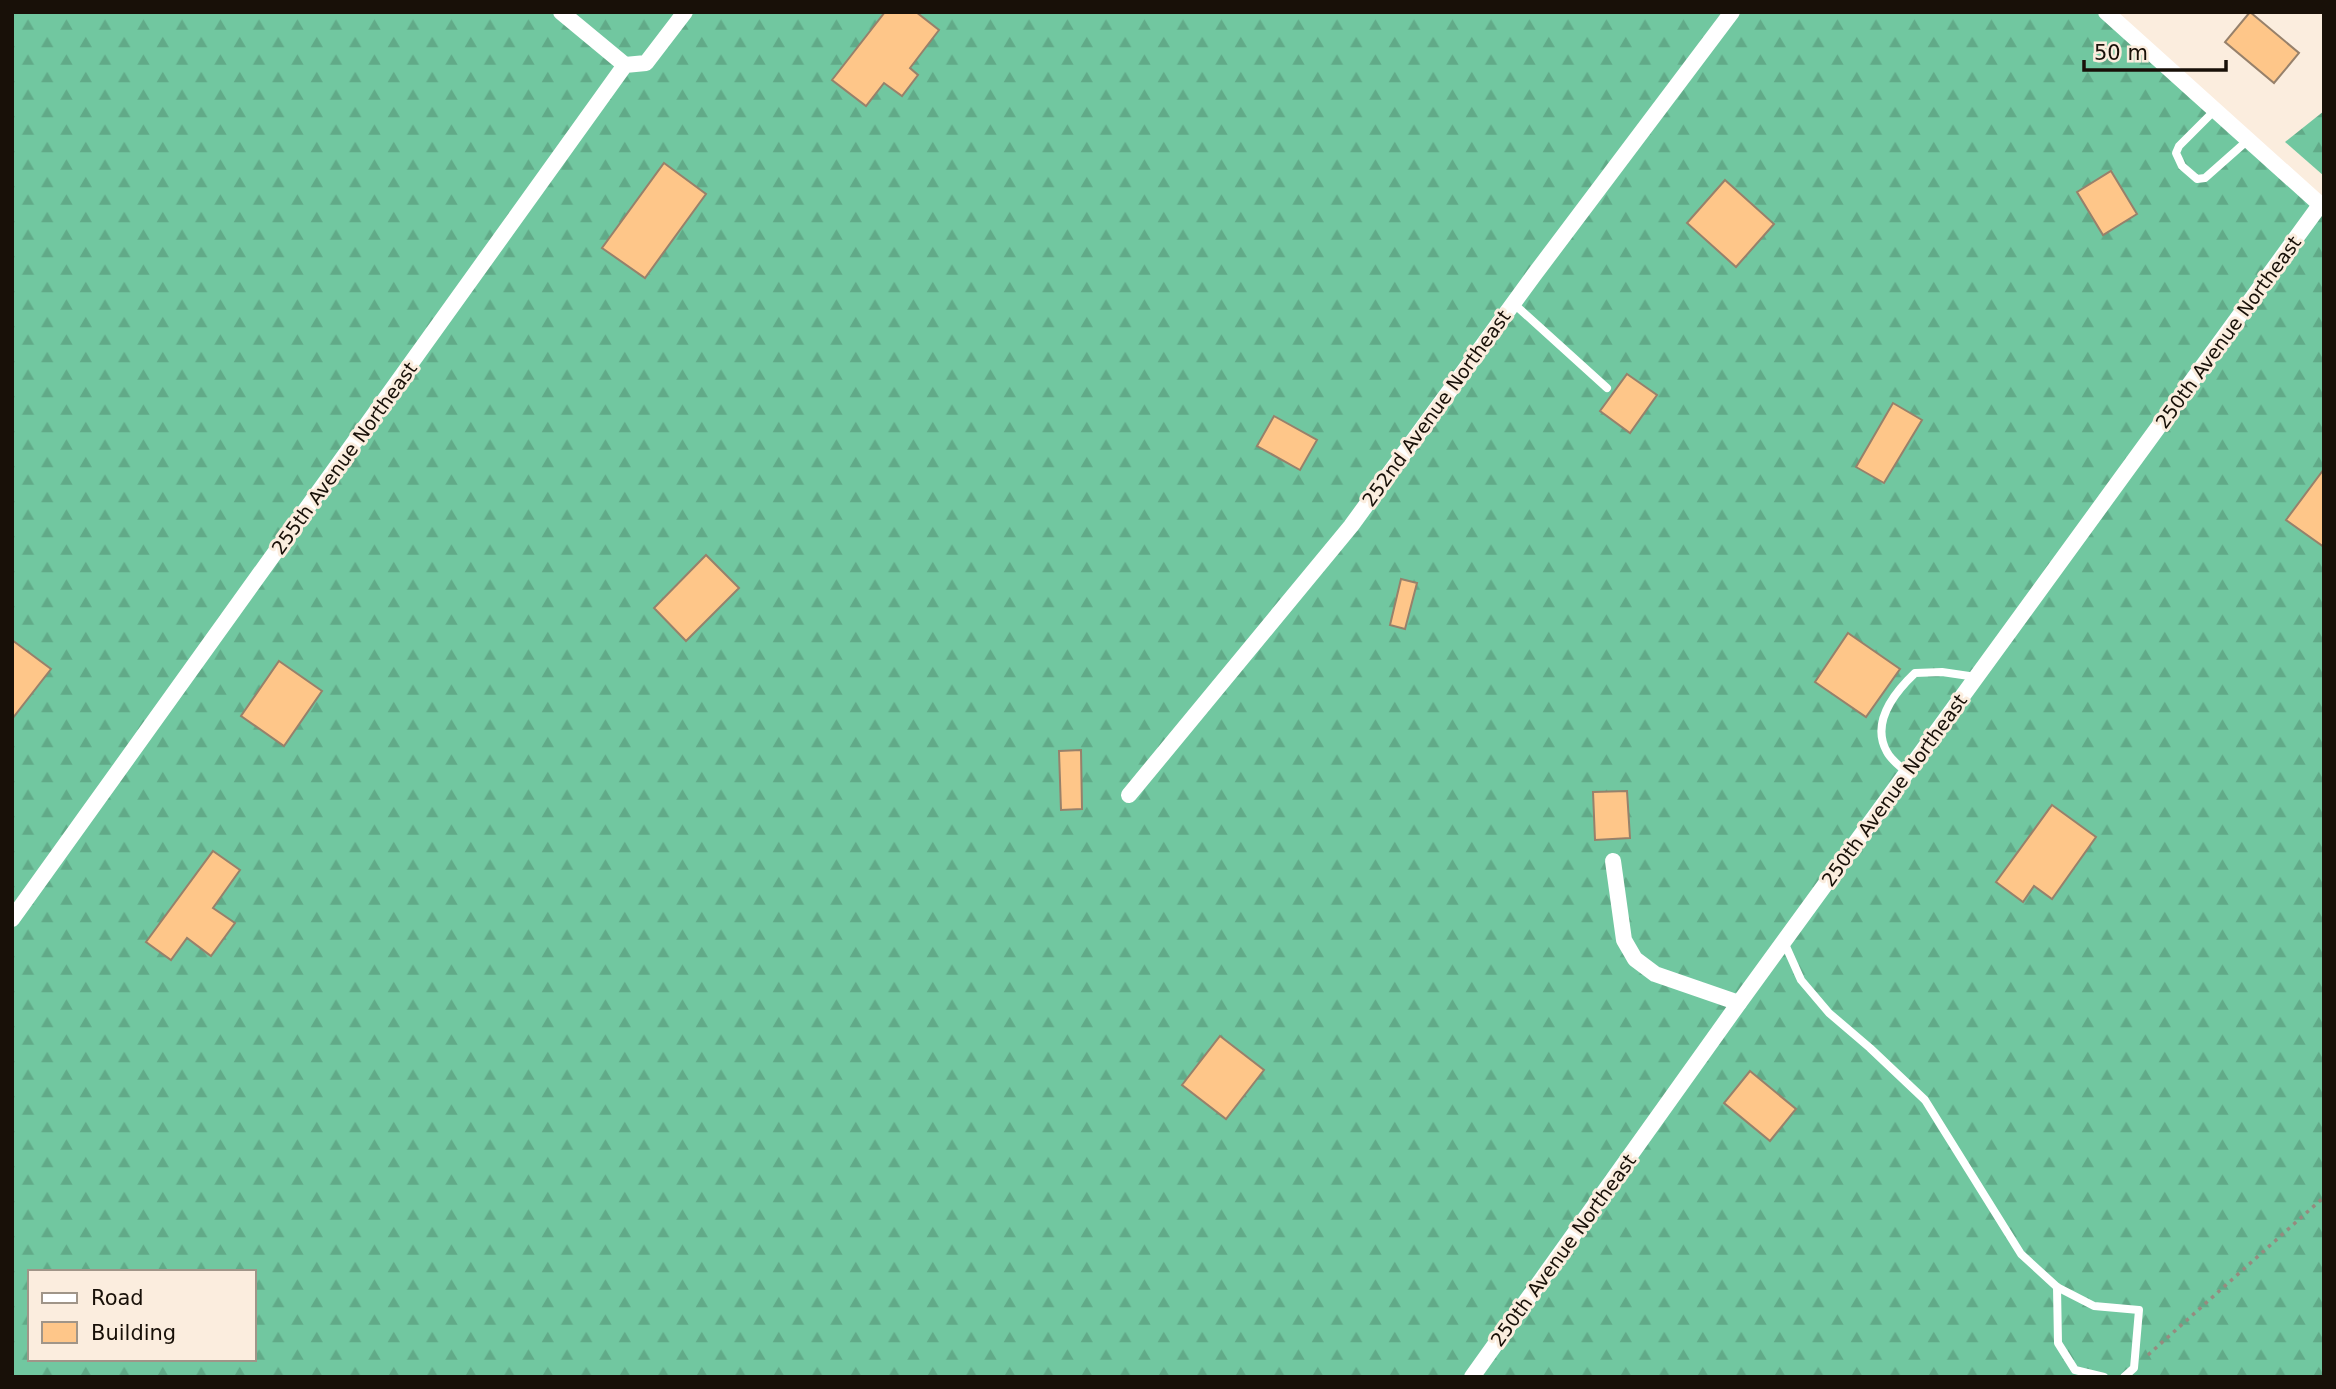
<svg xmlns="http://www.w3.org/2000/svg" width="2336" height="1389" font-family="'DejaVu Sans',sans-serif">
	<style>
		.forest { fill: url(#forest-firs); fill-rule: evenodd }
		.building { fill: #fec689; stroke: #97816b; stroke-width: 2 }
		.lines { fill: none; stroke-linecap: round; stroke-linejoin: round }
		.path { stroke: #968b7f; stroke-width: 3.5; stroke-dasharray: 3.5 5; stroke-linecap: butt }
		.service { stroke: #fff; stroke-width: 8 }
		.minor { stroke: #fff; stroke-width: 16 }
		.labels { text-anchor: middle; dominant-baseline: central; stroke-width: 6; stroke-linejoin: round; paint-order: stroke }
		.street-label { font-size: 19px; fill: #181008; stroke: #fbedde }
	</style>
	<defs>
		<pattern id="forest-firs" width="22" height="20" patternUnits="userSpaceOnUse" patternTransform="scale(1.75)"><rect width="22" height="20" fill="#71c7a0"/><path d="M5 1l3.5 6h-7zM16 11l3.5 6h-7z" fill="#61aa88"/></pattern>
	</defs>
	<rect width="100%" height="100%" fill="#fbedde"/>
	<g class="forest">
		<path d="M 12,12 L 2106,12 L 2324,208 L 2324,1377 L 12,1377 ZM 30,1272 L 254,1272 L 254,1359 L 30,1359 Z"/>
		<path d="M 2324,111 L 2324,176 L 2285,142 Z"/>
	</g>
	<g class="building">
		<path d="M 885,12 L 916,12 L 939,30 L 910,68 L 918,75 L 902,96 L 884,83 L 866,106 L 832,80 Z"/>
		<path d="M 2250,12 L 2299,53 L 2274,83 L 2225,42 Z"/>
		<path d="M 664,163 L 706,194 L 645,278 L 602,248 Z"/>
		<path d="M 2111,171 L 2137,214 L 2103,235 L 2077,192 Z"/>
		<path d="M 1725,180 L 1774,224 L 1736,267 L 1687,223 Z"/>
		<path d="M 1627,374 L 1657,395 L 1630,433 L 1600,411 Z"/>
		<path d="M 1893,403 L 1922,420 L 1884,483 L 1856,467 Z"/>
		<path d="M 1274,416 L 1317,440 L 1300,470 L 1257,446 Z"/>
		<path d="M 2324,469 L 2324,547 L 2286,520 Z"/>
		<path d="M 706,555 L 739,588 L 686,641 L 654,608 Z"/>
		<path d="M 1401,579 L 1417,583 L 1405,629 L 1390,625 Z"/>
		<path d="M 1848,633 L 1900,669 L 1866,717 L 1815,682 Z"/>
		<path d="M 12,640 L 51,669 L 12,719 Z"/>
		<path d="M 279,661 L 322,691 L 284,746 L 241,716 Z"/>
		<path d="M 1081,750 L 1082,809 L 1061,810 L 1059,751 Z"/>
		<path d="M 1627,791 L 1630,838 L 1595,840 L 1593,792 Z"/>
		<path d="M 2052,805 L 2096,837 L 2052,899 L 2034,886 L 2023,902 L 1996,882 Z"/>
		<path d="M 213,851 L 240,870 L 213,908 L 235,923 L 211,956 L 187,938 L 171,960 L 146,942 Z"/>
		<path d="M 1220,1036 L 1264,1070 L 1226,1119 L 1182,1085 Z"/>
		<path d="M 1750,1071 L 1796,1109 L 1770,1141 L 1724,1103 Z"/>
	</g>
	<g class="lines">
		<path class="path" d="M 2148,1355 L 2324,1197"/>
		<g class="service">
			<path d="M 2215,110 L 2179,146 L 2176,153 L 2182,166 L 2197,179 L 2205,178 L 2248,140"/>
			<path d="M 1513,303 L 1607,388"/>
			<path d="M 1907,773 C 1900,766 1891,760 1887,752 C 1870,722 1895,692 1915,673 L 1942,672 L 1976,677"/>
			<path d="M 1784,942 L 1801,980 L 1829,1013 L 1870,1048 L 1925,1100 L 2021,1254 L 2057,1287 L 2094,1306 L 2139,1310 L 2134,1368 L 2124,1377"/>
			<path d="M 2057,1287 L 2058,1343 L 2075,1370 L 2104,1377"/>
		</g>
		<g class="minor">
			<path d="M 561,12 L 625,65"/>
			<path d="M 2106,12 L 2324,208"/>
			<path d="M 1129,795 L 1351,526 L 1534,275 L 1732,12"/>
			<path d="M 1613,861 L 1624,940 L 1635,959 L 1655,974 L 1739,1003"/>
			<path d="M 12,919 L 625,65 L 646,63 L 685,12"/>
			<path d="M 1472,1377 L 1739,1003 L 2320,205"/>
		</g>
	</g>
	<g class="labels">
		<g class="street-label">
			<text transform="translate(2228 332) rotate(-54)">250th Avenue Northeast</text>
			<text transform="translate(1436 408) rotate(-54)">252nd Avenue Northeast</text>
			<text transform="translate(344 458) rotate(-54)">255th Avenue Northeast</text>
			<text transform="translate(1894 790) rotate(-54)">250th Avenue Northeast</text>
			<text transform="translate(1563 1250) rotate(-54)">250th Avenue Northeast</text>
		</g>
	</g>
	<rect width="2336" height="1389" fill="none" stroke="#181008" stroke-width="28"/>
	<rect x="28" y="1270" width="228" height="91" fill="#fbedde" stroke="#a09588" stroke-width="2"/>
	<rect x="42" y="1293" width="35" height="10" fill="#ffffff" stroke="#a09588" stroke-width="2"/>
	<text x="91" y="1305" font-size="21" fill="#181008">Road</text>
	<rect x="42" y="1322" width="35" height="21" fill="#fec689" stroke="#a09588" stroke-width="2"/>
	<text x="91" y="1340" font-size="21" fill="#181008">Building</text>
	<path d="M2084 60v10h142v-10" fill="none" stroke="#181008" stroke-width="3.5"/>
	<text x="2094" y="60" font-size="21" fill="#181008" stroke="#fbedde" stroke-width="5" paint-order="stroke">50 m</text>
</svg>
